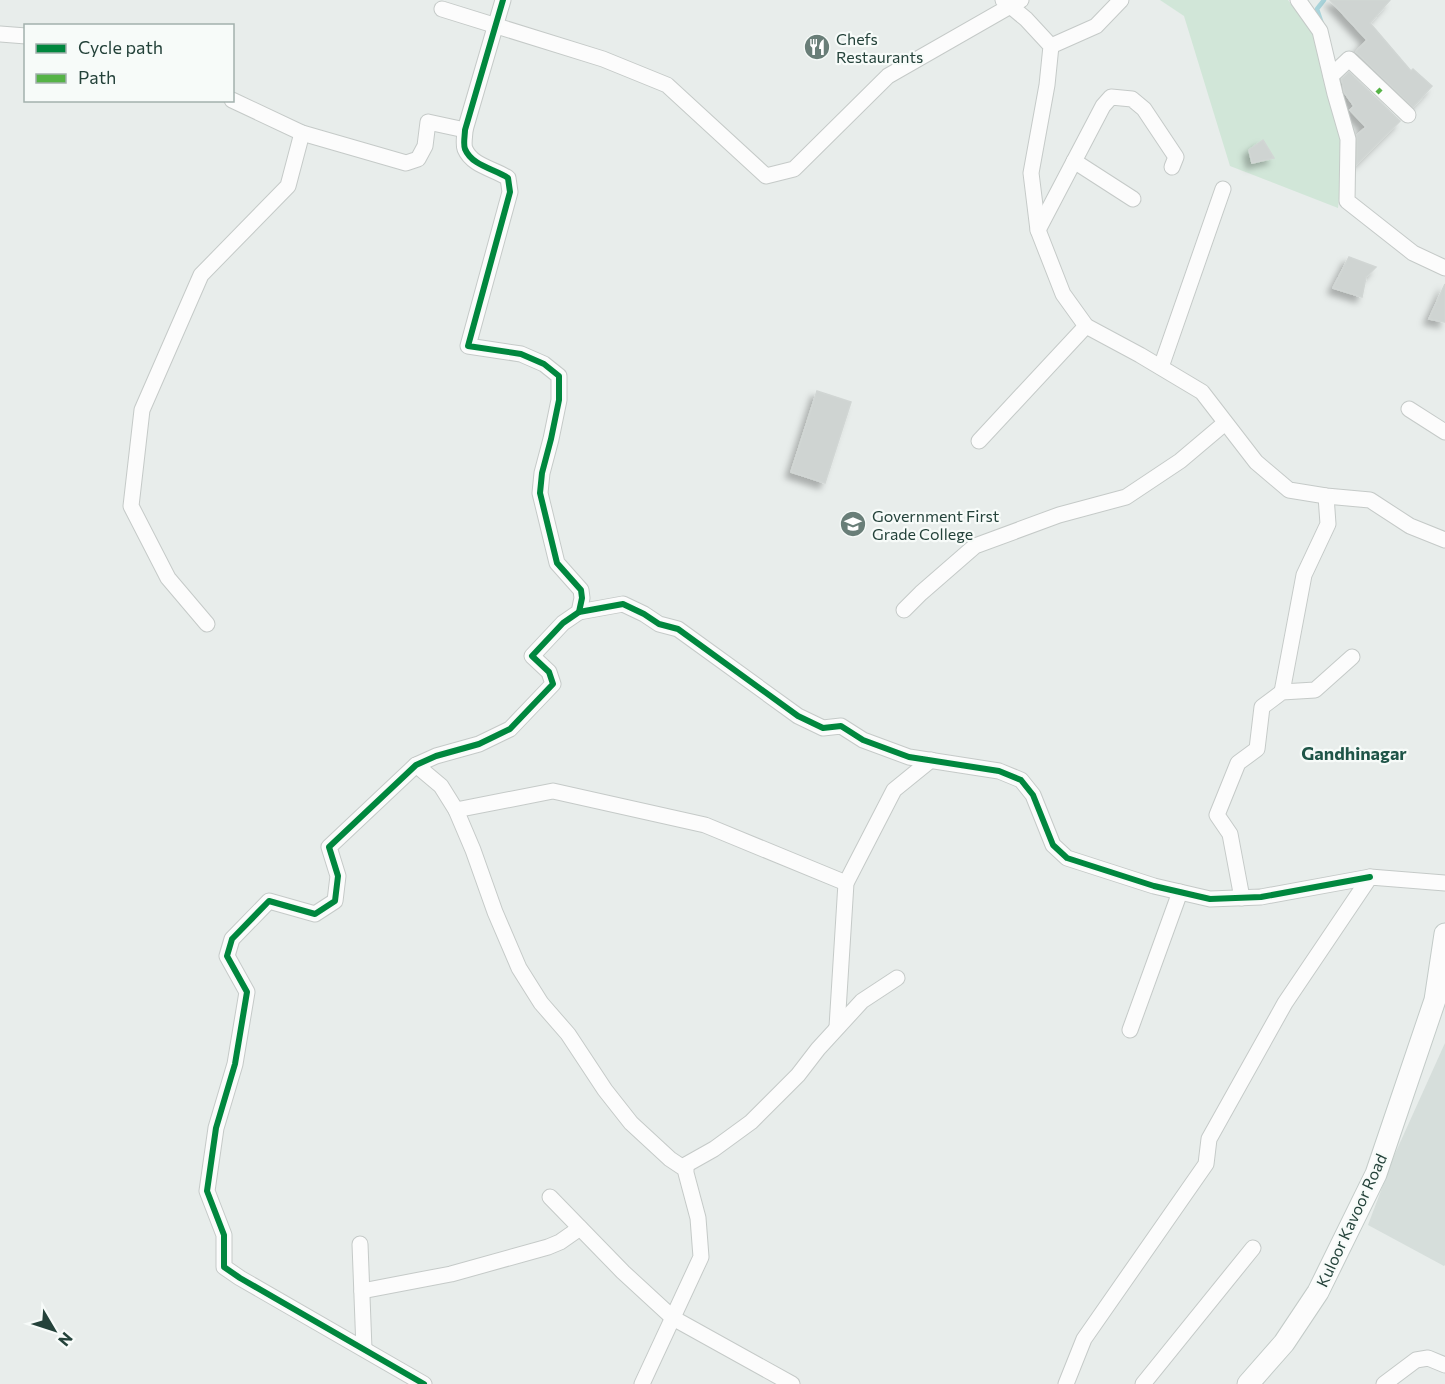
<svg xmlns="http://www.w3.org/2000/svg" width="1445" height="1384" font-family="Commissioner,sans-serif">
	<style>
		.built { fill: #d6dedb }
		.green { fill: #d1e6d8 }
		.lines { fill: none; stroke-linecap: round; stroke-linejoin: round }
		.stream { stroke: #a9d4db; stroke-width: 4.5 }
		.building { fill: #cfd4d2; stroke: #d1d6d4; stroke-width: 1.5; filter: url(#shadow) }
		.street-casing { stroke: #c5cac8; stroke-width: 17 }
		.secondary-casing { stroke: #c3cbc8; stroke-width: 23 }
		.street { stroke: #fcfcfc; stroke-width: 15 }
		.secondary { stroke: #fcfcfc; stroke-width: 21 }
		.quiet { stroke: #55b346; stroke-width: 4.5; stroke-dasharray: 9 4.5; stroke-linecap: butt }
		.cycleway-casing { stroke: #f7fbf9; stroke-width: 10 }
		.cycleway { stroke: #00873e; stroke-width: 6 }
		.labels { text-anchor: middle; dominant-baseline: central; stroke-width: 4.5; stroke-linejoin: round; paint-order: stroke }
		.poi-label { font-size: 16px; fill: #24423a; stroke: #f7fbf9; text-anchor: start }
		.street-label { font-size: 16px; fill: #24423a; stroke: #f7fbf9 }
		.neighbourhood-label { font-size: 18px; font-weight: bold; fill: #1f5548; stroke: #f7fbf9 }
	</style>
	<defs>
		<filter id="shadow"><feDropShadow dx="-5.5" dy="5.5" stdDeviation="3" flood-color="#0004"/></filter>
	</defs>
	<rect width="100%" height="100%" fill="#e8edeb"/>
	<path class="built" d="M 1445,1043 L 1445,1265 L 1444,1266 L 1368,1225 L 1394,1156 Z"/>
	<path class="green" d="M 1160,0 L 1288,0 L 1314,35 L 1342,133 L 1342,170 L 1338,208 L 1230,166 L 1184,16 Z"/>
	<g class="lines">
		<path class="stream" d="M 1322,24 L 1317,9 L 1324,0"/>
	</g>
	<g class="building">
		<path d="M 1330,0 L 1390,0 L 1370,23 L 1411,71 L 1413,69 L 1432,86 L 1413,107 L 1356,52 L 1367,40 Z"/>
		<path d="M 1349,72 L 1400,121 L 1357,164 L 1357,135 L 1366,127 L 1350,110 L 1354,106 L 1344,92 L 1342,79 Z"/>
		<path d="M 1263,140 L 1274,158 L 1252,163 L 1249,150 Z"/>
		<path d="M 1349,257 L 1376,267 L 1366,277 L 1362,297 L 1333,288 Z"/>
		<path d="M 1445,284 L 1445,322 L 1429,319 Z"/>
		<path d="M 817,391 L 851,402 L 825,483 L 791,472 Z"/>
	</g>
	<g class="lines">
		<g class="street-casing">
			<g id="street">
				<path d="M 1003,0 L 1026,19 L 1051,46 L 1047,85 L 1031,173 L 1038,230 L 1063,294 L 1086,326 L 1140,355 L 1202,392 L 1256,462 L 1289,490 L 1326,496 L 1370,500 L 1410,526 L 1445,540"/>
				<path d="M 1298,0 L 1320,31 L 1335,94 L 1348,139 L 1347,201 L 1413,253 L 1445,268"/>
				<path d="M 442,9 L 603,59 L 667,85 L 766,176 L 794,169 L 888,76 L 1021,0"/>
				<path d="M 0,34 L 26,36"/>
				<path d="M 1051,46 L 1096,26 L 1121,0"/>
				<path d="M 1331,76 L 1349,59 L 1408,115"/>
				<path d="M 232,100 L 302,133 L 406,163 L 418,159 L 425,146 L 428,122 L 465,130"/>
				<path d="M 1074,161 L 1133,199"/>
				<path d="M 1038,230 L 1103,106 L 1111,97 L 1132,99 L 1144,109 L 1176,157 L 1172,167"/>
				<path d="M 1161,367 L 1223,189"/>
				<path d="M 1409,409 L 1445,432"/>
				<path d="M 979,441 L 1086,326"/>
				<path d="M 904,610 L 921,593 L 975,546 L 1059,515 L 1126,497 L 1180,461 L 1225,423"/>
				<path d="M 579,612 L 623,604 L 644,614 L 659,624 L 678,629 L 798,716 L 823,728 L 841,726 L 863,740 L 909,757 L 999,771 L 1021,780 L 1033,795 L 1053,845 L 1067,858 L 1154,886 L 1210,899 L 1261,897 L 1370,877"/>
				<path d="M 207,624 L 168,578 L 131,506 L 142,410 L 201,275 L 288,186 L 302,133"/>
				<path d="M 1282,692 L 1304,575 L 1328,524 L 1326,496"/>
				<path d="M 416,765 L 441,786 L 456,810 L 473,850 L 495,912 L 519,968 L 541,1003 L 568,1034 L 605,1090 L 631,1123 L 670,1159 L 682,1167 L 714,1149 L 751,1122 L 798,1075 L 818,1049 L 862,1001 L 897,978"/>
				<path d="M 456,810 L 553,791 L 705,825 L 846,883"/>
				<path d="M 1242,898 L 1230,834 L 1217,815 L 1238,763 L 1257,749 L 1262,707 L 1282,692 L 1315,690 L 1352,657"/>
				<path d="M 837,1027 L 846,883 L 894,790 L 931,760"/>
				<path d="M 1130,1030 L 1180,892"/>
				<path d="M 550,1197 L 623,1272 L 673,1318 L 792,1384"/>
				<path d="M 360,1244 L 364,1349"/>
				<path d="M 362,1291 L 451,1274 L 548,1247 L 560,1242 L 580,1228"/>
				<path d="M 424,1384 L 240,1278 L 224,1267 L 224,1235 L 207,1191 L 216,1128 L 235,1064 L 247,992 L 227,956 L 232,939 L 269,901 L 315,914 L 335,901 L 338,876 L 329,847 L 416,765 L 436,756 L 479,744 L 510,729 L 553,684 L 549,672 L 532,656 L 563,623 L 579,612 L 582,598 L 581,590 L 557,563 L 540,493 L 542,473 L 551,439 L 559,400 L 559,376 L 544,364 L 521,354 L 468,346 L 510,192 L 508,178 C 495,169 472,166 465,149 C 463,144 465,135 465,130 L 503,0"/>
				<path d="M 642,1384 L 701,1257 L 698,1218 L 686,1173 L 686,1165"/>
				<path d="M 1066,1384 L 1084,1339 L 1206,1164 L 1209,1139 L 1285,1003 L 1370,877 L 1445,883"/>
				<path d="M 1143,1384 L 1253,1248"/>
				<path d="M 1384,1384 L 1416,1360 L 1428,1358 L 1445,1365"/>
			</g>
		</g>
		<g class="secondary-casing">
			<path id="secondary" d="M 1248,1384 L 1284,1343 L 1318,1292 L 1376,1174 L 1435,1000 L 1445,934"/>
		</g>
		<use href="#street" class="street"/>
		<use href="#secondary" class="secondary"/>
		<path class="quiet" d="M 1377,93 L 1381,89"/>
		<g class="cycleway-casing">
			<g id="cycleway">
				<path d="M 579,612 L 623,604 L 644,614 L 659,624 L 678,629 L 798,716 L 823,728 L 841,726 L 863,740 L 909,757 L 999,771 L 1021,780 L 1033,795 L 1053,845 L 1067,858 L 1154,886 L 1210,899 L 1261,897 L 1370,877"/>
				<path d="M 424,1384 L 240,1278 L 224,1267 L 224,1235 L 207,1191 L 216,1128 L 235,1064 L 247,992 L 227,956 L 232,939 L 269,901 L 315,914 L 335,901 L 338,876 L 329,847 L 416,765 L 436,756 L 479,744 L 510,729 L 553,684 L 549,672 L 532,656 L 563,623 L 579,612 L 582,598 L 581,590 L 557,563 L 540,493 L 542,473 L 551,439 L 559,400 L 559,376 L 544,364 L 521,354 L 468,346 L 510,192 L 508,178 C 495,169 472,166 465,149 C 463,144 465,135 465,130 L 503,0"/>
			</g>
		</g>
		<use href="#cycleway" class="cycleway"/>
	</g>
	<defs>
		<g id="restaurant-disc" transform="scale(1.35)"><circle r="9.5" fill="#697e78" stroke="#f7fbf9"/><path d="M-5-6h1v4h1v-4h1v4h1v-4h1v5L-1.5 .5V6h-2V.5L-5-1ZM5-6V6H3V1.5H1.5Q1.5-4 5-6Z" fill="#fff"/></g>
		<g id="university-disc" transform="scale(1.35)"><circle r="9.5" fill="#697e78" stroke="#f7fbf9"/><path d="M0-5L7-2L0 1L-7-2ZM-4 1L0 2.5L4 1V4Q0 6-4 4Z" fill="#fff"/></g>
	</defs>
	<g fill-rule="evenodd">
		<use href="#restaurant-disc" x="817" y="47"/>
		<use href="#university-disc" x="853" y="524"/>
	</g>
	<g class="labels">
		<g class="poi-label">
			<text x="836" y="38">Chefs<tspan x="836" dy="18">Restaurants</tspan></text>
			<text x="872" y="515">Government First<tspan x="872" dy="18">Grade College</tspan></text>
		</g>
		<g class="street-label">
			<text transform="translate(1351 1220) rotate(-65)">Kuloor Kavoor Road</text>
		</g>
		<g class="neighbourhood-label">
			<text x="1354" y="753">Gandhinagar</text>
		</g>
	</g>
	<rect x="24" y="24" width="210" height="78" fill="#f7fbf9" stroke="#a3b1ad" stroke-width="1.5"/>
	<rect x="36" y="44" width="30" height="9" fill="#00873e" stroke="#a3b1ad" stroke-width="1.5"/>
	<text x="78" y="54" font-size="18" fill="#24423a">Cycle path</text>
	<rect x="36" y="74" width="30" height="9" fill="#55b346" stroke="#a3b1ad" stroke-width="1.5"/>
	<text x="78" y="84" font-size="18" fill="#24423a">Path</text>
	<g transform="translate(54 1330) rotate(129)" stroke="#f7fbf9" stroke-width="4.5" paint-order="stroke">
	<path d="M0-4.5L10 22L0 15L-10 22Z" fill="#24423a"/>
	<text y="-9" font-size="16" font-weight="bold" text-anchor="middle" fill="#24423a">N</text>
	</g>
</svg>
